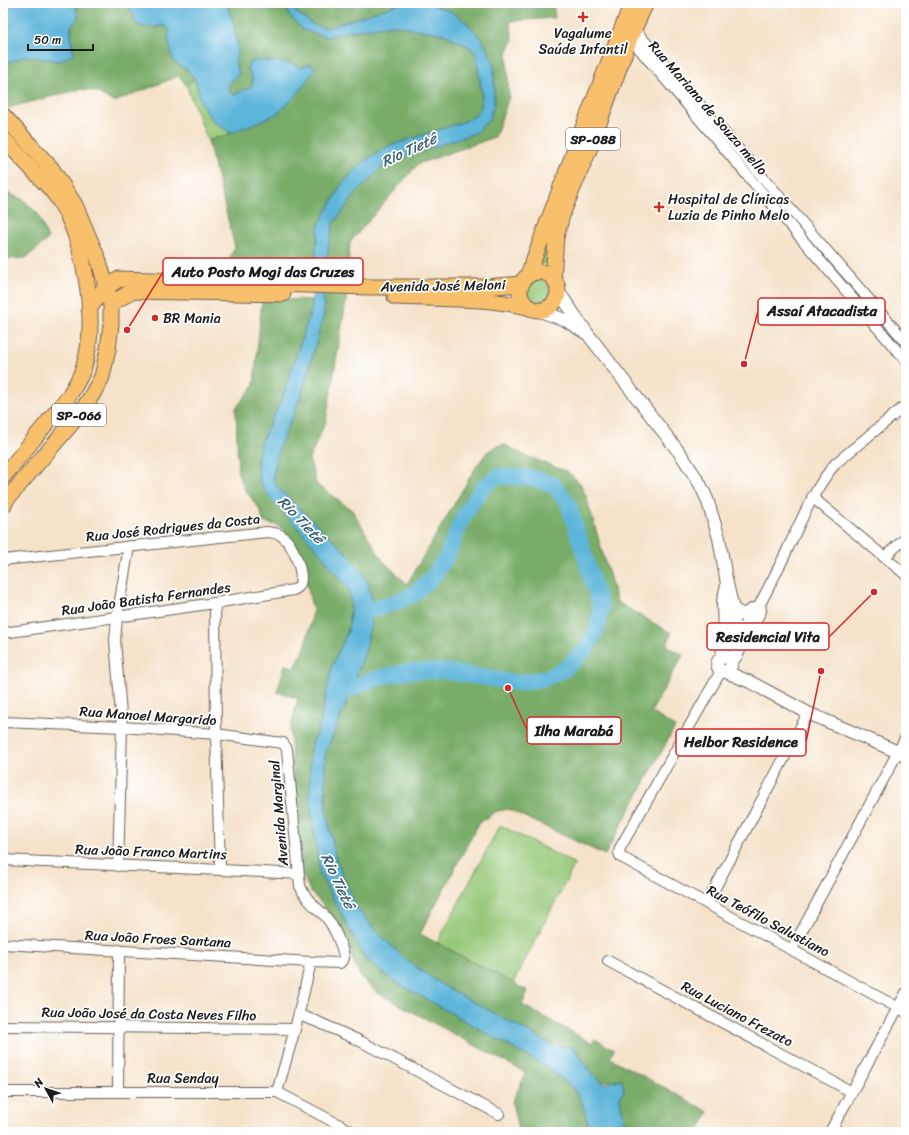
<svg xmlns="http://www.w3.org/2000/svg" width="909" height="1135" font-family="Sriracha,sans-serif">
	<style>
		.green { fill: #96c878; stroke: #59724a }
		.forest { fill: #78ac68; stroke: #4a6442 }
		.water { fill: #5db5da; stroke: #3c687b }
		.lines { fill: none; stroke-linecap: round; stroke-linejoin: round }
		.river { stroke: #5db5da; stroke-width: 16 }
		.minor-casing { stroke: #686159; stroke-width: 12 }
		.tertiary-casing { stroke: #686159; stroke-width: 14 }
		.primary-casing { stroke: #686159; stroke-width: 17 }
		.minor { stroke: #fff; stroke-width: 10 }
		.tertiary { stroke: #fff; stroke-width: 12 }
		.primary { stroke: #f8bf6c; stroke-width: 15 }
		.poi-dot { fill: #c8321e; stroke: #fff; stroke-width: 1.5 }
		.labels { text-anchor: middle; dominant-baseline: central; stroke-width: 3.5; stroke-linejoin: round; paint-order: stroke }
		.shield { fill: #fff; stroke: #606060; stroke-width: 1 }
		.shield-label { font-size: 13px; font-weight: bold; fill: #1c1c1c }
		.poi-label { font-size: 14px; fill: #1c1c1c; stroke: #fff; text-anchor: start }
		.street-label { font-size: 14px; fill: #1c1c1c; stroke: #fff }
		.water-label { font-size: 15px; font-style: italic; fill: #396171; stroke: #fff }
		.leader { fill: none; stroke: #d62828; stroke-width: 1.5 }
		.callout-dot { fill: #d62828; stroke: #fff; stroke-width: 1.5 }
		.callout { fill: #fff; stroke: #d62828; stroke-width: 1.5 }
		.callout-label { font-size: 15px; text-anchor: middle; font-weight: bold; fill: #1c1c1c }
	</style>
	<rect width="100%" height="100%" fill="#fff"/>
	<filter id="ink" filterUnits="userSpaceOnUse"><feTurbulence type="fractalNoise" baseFrequency=".025" numOctaves="2"/><feDisplacementMap in="SourceGraphic" scale="8" xChannelSelector="R" yChannelSelector="G"/><feConvolveMatrix kernelMatrix="1 2 1 2 8 2 1 2 1" color-interpolation-filters="sRGB"/></filter>
	<filter id="wash" filterUnits="userSpaceOnUse"><feTurbulence type="fractalNoise" baseFrequency=".012" numOctaves="4" result="noise"/><feDisplacementMap in="SourceGraphic" scale="16" xChannelSelector="R" yChannelSelector="G"/><feGaussianBlur stdDeviation="0.9" result="paint"/><feColorMatrix in="noise" values="0 0 0 0 0 0 0 0 0 0 0 0 0 0 0 0 0 1.4 0 .05"/><feComposite in="paint" operator="in"/></filter>
	<g filter="url(#wash)">
		<rect width="100%" height="100%" fill="#f5e2c9"/>
		<g class="green">
			<path d="M 195,79 L 201,104 L 214,122 L 231,133 L 208,141 L 186,85 Z"/>
			<path d="M 550,229 L 548,264 L 538,263 Z"/>
			<circle cx="538" cy="291" r="12"/>
			<path d="M 500,825 L 575,864 L 513,983 L 437,943 Z"/>
		</g>
		<g class="forest">
			<path d="M 76,3 L 125,3 L 141,26 L 157,28 L 163,25 L 170,30 L 173,61 L 188,70 L 195,79 L 186,85 L 179,76 L 114,102 L 97,92 L 81,89 L 7,108 L 3,104 L 3,64 L 26,56 L 59,61 L 74,54 L 71,39 L 71,26 L 78,18 Z"/>
			<path d="M 226,3 L 284,3 L 290,16 L 327,37 L 349,31 L 392,25 L 444,34 L 470,47 L 476,54 L 482,94 L 481,107 L 475,116 L 463,122 L 389,146 L 365,161 L 342,184 L 319,225 L 313,275 L 222,273 L 235,247 L 208,141 L 231,133 L 301,68 L 291,63 L 247,68 L 252,77 L 252,86 L 234,95 L 227,91 L 229,83 L 239,74 L 235,61 L 238,52 L 235,28 Z"/>
			<path d="M 293,3 L 402,3 L 328,28 L 314,25 L 297,13 Z"/>
			<path d="M 422,3 L 553,3 L 555,18 L 510,21 L 513,41 L 507,52 L 509,97 L 495,137 L 418,164 L 350,242 L 346,301 L 326,421 L 309,459 L 317,485 L 352,510 L 383,561 L 407,584 L 476,467 L 487,452 L 497,446 L 505,445 L 526,456 L 568,472 L 580,483 L 586,496 L 617,602 L 671,633 L 667,646 L 683,655 L 651,712 L 675,727 L 605,855 L 508,809 L 497,811 L 479,823 L 420,934 L 528,991 L 522,1005 L 592,1043 L 595,1039 L 614,1050 L 610,1058 L 709,1112 L 698,1132 L 626,1132 L 620,1097 L 624,1088 L 621,1079 L 602,1082 L 590,1071 L 574,1048 L 552,1045 L 444,986 L 406,960 L 377,932 L 356,907 L 336,860 L 326,809 L 325,755 L 345,706 L 370,626 L 372,600 L 368,582 L 277,487 L 273,477 L 279,447 L 300,399 L 324,315 L 323,276 L 333,224 L 358,191 L 381,168 L 412,154 L 475,133 L 489,120 L 494,104 L 494,63 L 429,4 Z"/>
			<path d="M 3,178 L 7,193 L 24,200 L 38,214 L 48,239 L 26,258 L 3,259 Z"/>
			<path d="M 262,299 L 312,300 L 312,307 L 283,396 L 261,442 L 257,464 L 319,551 L 349,590 L 351,606 L 348,631 L 332,666 L 320,724 L 310,750 L 320,874 L 365,958 L 392,980 L 547,1067 L 571,1086 L 581,1100 L 589,1126 L 593,1132 L 516,1132 L 518,1129 L 512,1102 L 526,1073 L 378,993 L 361,978 L 332,915 L 310,891 L 300,869 L 290,730 L 298,698 L 277,692 L 285,665 L 295,667 L 305,648 L 313,612 L 301,557 L 282,529 L 276,525 L 263,522 L 261,511 L 245,490 L 238,473 L 236,408 L 254,385 Z"/>
		</g>
		<g class="water">
			<path d="M 3,3 L 76,3 L 78,18 L 71,27 L 71,39 L 74,54 L 59,61 L 26,56 L 3,64 Z"/>
			<path d="M 125,3 L 226,3 L 235,28 L 238,52 L 235,61 L 239,74 L 229,83 L 228,91 L 234,95 L 252,86 L 252,77 L 247,68 L 251,61 C 268,61 285,60 301,68 L 309,64 L 316,68 L 296,96 L 277,114 L 231,133 L 214,122 L 201,104 L 195,79 L 188,70 L 173,61 L 168,37 L 170,30 L 163,25 C 153,29 143,28 135,23 L 133,13 Z"/>
			<path d="M 284,3 L 293,3 L 297,13 L 314,25 L 328,28 L 402,3 L 429,4 L 450,11 L 466,22 L 482,39 L 494,63 L 494,104 L 489,120 L 475,133 L 412,154 L 381,168 L 358,191 L 333,224 L 323,276 L 324,315 L 300,399 L 279,447 L 273,477 L 277,487 L 351,557 L 368,582 L 372,600 L 370,626 L 365,652 L 345,706 L 325,755 L 326,809 L 336,860 L 356,907 L 377,932 L 406,960 L 444,986 L 552,1045 L 574,1048 L 590,1071 L 604,1084 L 621,1079 L 624,1088 L 620,1097 L 626,1132 L 593,1132 L 589,1126 L 581,1100 L 571,1086 L 547,1067 L 392,980 L 365,958 L 320,874 L 310,800 L 310,750 L 320,724 L 332,666 L 348,631 L 351,606 L 349,590 L 319,551 L 269,497 L 260,482 L 257,464 L 261,442 L 283,396 L 312,307 L 313,275 L 319,225 L 342,184 L 365,161 L 389,146 L 463,122 L 475,116 L 481,107 L 482,94 L 476,54 L 470,47 L 444,34 L 392,25 L 349,31 L 327,37 L 303,30 L 290,16 Z"/>
		</g>
		<g class="lines">
			<path class="river" d="M 343,692 L 373,679 L 409,671 L 443,671 L 518,683 L 546,678 L 565,669 L 587,648 L 597,629 L 601,608 L 568,503 L 553,485 L 535,478 L 499,476 L 483,487 L 464,515 L 446,558 L 431,579 L 414,594 L 394,603 L 366,611"/>
		</g>
	</g>
	<g filter="url(#ink)">
		<g class="lines">
			<g class="minor-casing">
				<g id="minor">
					<path d="M 634,29 L 906,342"/>
					<path d="M 630,38 L 906,361"/>
					<path d="M 812,497 L 906,575"/>
					<path d="M 884,557 L 906,538"/>
					<path d="M 3,560 L 267,532 C 274,533 280,533 284,538 C 293,545 304,573 300,584 C 299,587 296,589 293,590 L 215,603 L 3,633"/>
					<path d="M 215,603 L 216,734 L 220,869"/>
					<path d="M 729,636 C 746,631 746,620 755,608"/>
					<path d="M 736,658 L 761,611 L 760,604 C 770,585 780,566 789,546 C 803,517 815,487 836,463 L 906,405"/>
					<path d="M 721,671 L 620,848 L 619,853 L 621,857 L 906,1012"/>
					<path d="M 3,722 L 122,727 L 216,734 L 283,743 L 287,749 L 300,886 C 305,899 316,907 326,917 C 333,925 343,947 344,958 L 340,963 L 311,962 L 3,944"/>
					<path d="M 3,860 C 101,865 200,868 298,874"/>
					<path d="M 118,866 L 122,727 L 115,640 L 117,618 L 129,546"/>
					<path d="M 707,903 L 808,713"/>
					<path d="M 792,949 L 906,737"/>
					<path d="M 608,961 L 852,1092"/>
					<path d="M 299,1015 L 318,1022 L 360,1041 L 499,1114"/>
					<path d="M 3,1026 L 295,1029"/>
					<path d="M 3,1092 L 277,1092 L 353,1132"/>
					<path d="M 118,1092 L 119,950"/>
					<path d="M 277,1092 L 295,1029 L 311,962"/>
					<path d="M 830,1132 L 906,993"/>
				</g>
			</g>
			<g class="tertiary-casing">
				<g id="tertiary">
					<path d="M 558,291 L 587,333 L 682,456 L 700,484 L 707,499 L 719,538 L 727,584 L 733,609 L 736,650 L 730,669 L 724,672 C 716,669 715,662 722,657 L 729,658 L 732,662"/>
					<path d="M 537,310 L 565,320 L 584,332"/>
					<path d="M 733,609 L 743,615 L 754,609"/>
					<path d="M 722,657 L 724,637 L 723,601 L 727,585"/>
					<path d="M 726,672 L 750,682 L 808,713 L 898,752 L 906,757"/>
				</g>
			</g>
			<g class="primary-casing">
				<g id="primary">
					<path d="M 3,115 L 52,169 L 75,205 L 99,261 L 111,304 L 111,324 L 108,349 L 102,377 L 92,395 L 79,415 L 7,499 L 3,506"/>
					<path d="M 3,138 C 16,152 29,166 42,180 C 47,185 52,190 56,196 C 84,236 99,319 84,366 C 81,377 75,386 69,396 L 3,477"/>
					<circle cx="539" cy="291" r="19"/>
					<path d="M 528,275 L 583,128 L 632,3"/>
					<path d="M 553,278 L 556,237 L 563,212 L 591,145 L 630,38 L 646,3"/>
					<path d="M 395,297 C 440,299 487,297 531,308"/>
					<path d="M 111,304 L 132,291 L 283,294"/>
					<path d="M 89,309 L 103,290 L 119,279 L 369,287 L 485,287 L 522,284"/>
				</g>
			</g>
			<use href="#minor" class="minor"/>
			<use href="#tertiary" class="tertiary"/>
			<use href="#primary" class="primary"/>
		</g>
	</g>
	<g class="poi-dot">
		<path d="M581 11h4v4h4v4h-4v4h-4v-4h-4v-4h4z"/>
		<path d="M657 201h4v4h4v4h-4v4h-4v-4h-4v-4h4z"/>
		<circle cx="155" cy="318" r="4"/>
	</g>
	<g class="labels">
		<g class="shield">
			<rect x="566" y="128" width="54" height="22" rx="3"/>
			<rect x="52" y="404" width="54" height="22" rx="3"/>
		</g>
		<g class="shield-label">
			<text x="593" y="139">SP-088</text>
			<text x="79" y="415">SP-066</text>
		</g>
		<g class="poi-label">
			<text x="583" y="33" text-anchor="middle">Vagalume<tspan x="583" dy="16">Saúde Infantil</tspan></text>
			<text x="668" y="199">Hospital de Clínicas<tspan x="668" dy="16">Luzia de Pinho Melo</tspan></text>
			<text x="163" y="318">BR Mania</text>
		</g>
		<g class="street-label">
			<text transform="translate(708 108) rotate(49)">Rua Mariano de Souza mello</text>
			<text transform="translate(443 286) rotate(-1)">Avenida José Meloni</text>
			<text transform="translate(173 528) rotate(-6)">Rua José Rodrigues da Costa</text>
			<text transform="translate(146 599) rotate(-8)">Rua João Batista Fernandes</text>
			<text transform="translate(148 716) rotate(4)">Rua Manoel Margarido</text>
			<text transform="translate(279 813) rotate(-95)">Avenida Marginal</text>
			<text transform="translate(151 852) rotate(2)">Rua João Franco Martins</text>
			<text transform="translate(768 921) rotate(28)">Rua Teófilo Salustiano</text>
			<text transform="translate(158 939) rotate(3)">Rua João Froes Santana</text>
			<text transform="translate(149 1014) rotate(1)">Rua João José da Costa Neves Filho</text>
			<text transform="translate(737 1014) rotate(28)">Rua Luciano Frezato</text>
			<text x="183" y="1078">Rua Senday</text>
		</g>
		<g class="water-label">
			<text transform="translate(409 150) rotate(-25)">Rio Tietê</text>
			<text transform="translate(301 520) rotate(46)">Rio Tietê</text>
			<text transform="translate(338 881) rotate(65)">Rio Tietê</text>
		</g>
	</g>
	<path class="leader" d="M127 330L163 272M744 364L758 311M874 592L829 637M508 688L527 730M821 671L806 742"/>
	<g class="callout-dot">
		<circle cx="127" cy="330" r="4"/>
		<circle cx="744" cy="364" r="4"/>
		<circle cx="874" cy="592" r="4"/>
		<circle cx="508" cy="688" r="4"/>
		<circle cx="821" cy="671" r="4"/>
	</g>
	<g class="callout">
		<rect x="163" y="258" width="200" height="27" rx="4"/>
		<rect x="758" y="298" width="127" height="27" rx="4"/>
		<rect x="707" y="623" width="122" height="27" rx="4"/>
		<rect x="527" y="717" width="94" height="27" rx="4"/>
		<rect x="676" y="729" width="130" height="27" rx="4"/>
	</g>
	<g class="callout-label">
		<text x="263" y="277">Auto Posto Mogi das Cruzes</text>
		<text x="822" y="316">Assaí Atacadista</text>
		<text x="768" y="642">Residencial Vita</text>
		<text x="574" y="736">Ilha Marabá</text>
		<text x="741" y="747">Helbor Residence</text>
	</g>
	<rect width="909" height="1135" fill="none" stroke="#fff" stroke-width="16"/>
	<g transform="translate(46 1089) rotate(310)" stroke="#ffffff" stroke-width="3" paint-order="stroke">
	<path d="M0-3L7 15L0 10L-7 15Z" fill="#1c1c1c"/>
	<text y="-6" font-size="11" font-weight="bold" text-anchor="middle" fill="#1c1c1c">N</text>
	</g>
	<path d="M28 44v6h65v-6" fill="none" stroke="#1c1c1c" stroke-width="2"/>
	<text x="34" y="44" font-size="12" fill="#1c1c1c" stroke="#ffffff" stroke-width="3" paint-order="stroke">50 m</text>
</svg>
